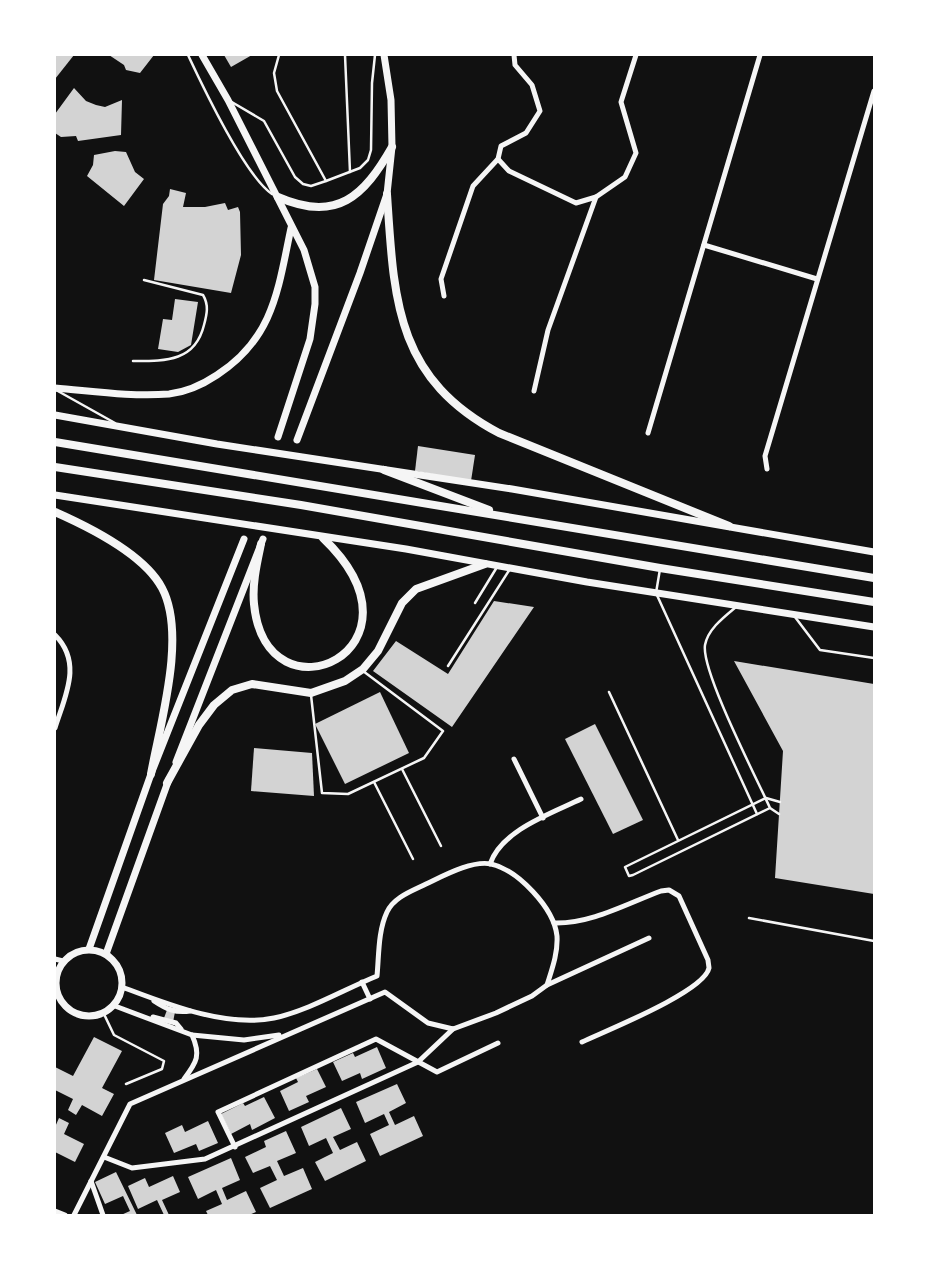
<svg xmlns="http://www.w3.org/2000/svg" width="929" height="1270" font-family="'Alegreya Sans',sans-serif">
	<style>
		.building { fill: #d3d3d3 }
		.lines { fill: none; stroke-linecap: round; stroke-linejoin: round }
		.service { stroke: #f5f5f5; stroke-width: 2.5 }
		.minor { stroke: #f5f5f5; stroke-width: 5 }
		.tertiary { stroke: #f5f5f5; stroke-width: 7 }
		.secondary { stroke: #f5f5f5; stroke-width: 8 }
	</style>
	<rect width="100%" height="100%" fill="#111"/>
	<g class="building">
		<path d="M 55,55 L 74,55 L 55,79 Z"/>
		<path d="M 109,55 L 154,55 L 140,73 L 126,70 L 124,65 Z"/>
		<path d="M 224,55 L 252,55 L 231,67 Z"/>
		<path d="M 74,88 L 86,101 L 96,105 L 105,107 L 122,100 L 121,135 L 78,141 L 76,136 L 61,137 L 55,133 L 55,114 Z"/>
		<path d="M 115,151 L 126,152 L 135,172 L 144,179 L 124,206 L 87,176 L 93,165 L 94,155 Z"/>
		<path d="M 170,189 L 186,193 L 183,207 L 205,207 L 225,203 L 228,210 L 238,207 L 240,212 L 241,255 L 231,293 L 154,280 L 163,204 L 169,196 Z"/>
		<path d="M 175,299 L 198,302 L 191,345 L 178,352 L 158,349 L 163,319 L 172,320 Z"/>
		<path d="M 418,446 L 475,455 L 471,481 L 415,471 Z"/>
		<path d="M 494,601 L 534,607 L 452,727 L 373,671 L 396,641 L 448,674 Z"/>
		<path d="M 734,661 L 874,684 L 874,894 L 775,878 L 783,751 Z"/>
		<path d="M 380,692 L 409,753 L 345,784 L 315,724 Z"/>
		<path d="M 595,724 L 643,820 L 613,834 L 565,739 Z"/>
		<path d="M 254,748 L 312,753 L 314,796 L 251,791 Z"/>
		<path d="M 167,1010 L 175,1012 L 173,1022 L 164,1018 Z"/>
		<path d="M 94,1037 L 122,1051 L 102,1088 L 114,1094 L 102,1116 L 82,1105 L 76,1115 L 68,1110 L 73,1099 L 55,1090 L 55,1067 L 73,1076 Z"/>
		<path d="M 377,1047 L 386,1068 L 362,1079 L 360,1073 L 342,1081 L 333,1062 L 353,1053 L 355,1057 Z"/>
		<path d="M 317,1069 L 326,1087 L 306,1096 L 309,1102 L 289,1111 L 280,1091 L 298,1082 L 296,1078 Z"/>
		<path d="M 397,1084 L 406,1103 L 389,1112 L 395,1125 L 414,1116 L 423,1136 L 380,1156 L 370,1134 L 389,1125 L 384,1114 L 365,1123 L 356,1102 Z"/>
		<path d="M 264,1097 L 275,1118 L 252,1130 L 250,1124 L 231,1134 L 221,1114 L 243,1103 L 245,1106 Z"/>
		<path d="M 341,1108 L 351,1129 L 333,1137 L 340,1150 L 357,1142 L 366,1161 L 325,1181 L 315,1162 L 333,1153 L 326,1138 L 309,1146 L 301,1127 Z"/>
		<path d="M 59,1118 L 69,1123 L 64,1134 L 84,1144 L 75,1162 L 55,1152 L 55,1127 Z"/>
		<path d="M 208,1121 L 218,1143 L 199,1151 L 196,1144 L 174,1153 L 165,1133 L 182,1125 L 185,1132 Z"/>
		<path d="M 286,1131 L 296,1153 L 277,1161 L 284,1176 L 303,1168 L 312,1189 L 270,1208 L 260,1188 L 277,1180 L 270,1166 L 253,1173 L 245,1157 L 266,1147 L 264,1141 Z"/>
		<path d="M 231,1158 L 240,1180 L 222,1188 L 227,1200 L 246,1191 L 256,1212 L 249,1215 L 208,1215 L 206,1211 L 222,1204 L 216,1190 L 198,1199 L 188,1177 Z"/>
		<path d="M 116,1172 L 137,1215 L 121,1215 L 130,1211 L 123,1196 L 105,1204 L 95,1182 Z"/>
		<path d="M 173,1176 L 180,1192 L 162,1200 L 169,1215 L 164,1215 L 157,1200 L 138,1209 L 128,1186 L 145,1178 L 149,1187 Z"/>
	</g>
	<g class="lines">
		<g class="service">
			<path d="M 188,55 C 203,87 245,176 272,194"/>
			<path d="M 279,55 L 274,73 L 277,91 L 326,181"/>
			<path d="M 345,55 L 350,172"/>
			<path d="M 230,101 L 264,121 L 295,177 L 303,184 L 311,186 L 326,181 L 360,168 L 368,160 L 371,150 L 372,83 L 375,55"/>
			<path d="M 133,361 C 165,361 195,362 204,325 C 207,314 209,305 203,295 L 144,280"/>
			<path d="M 56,390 L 115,423"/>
			<path d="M 660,569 L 656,593 L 757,814"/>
			<path d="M 475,603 L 497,567"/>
			<path d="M 736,607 C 724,617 708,629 705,645 C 701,671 757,779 770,808 L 779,814"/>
			<path d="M 795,617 L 820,650 L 874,658"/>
			<path d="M 448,666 L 510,569"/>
			<path d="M 609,692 L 678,840"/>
			<path d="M 311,695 L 322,793 L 348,794 L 424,758 L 443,731 L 363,671"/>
			<path d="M 402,769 L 441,846"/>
			<path d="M 374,782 L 413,859"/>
			<path d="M 770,808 L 633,875 L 629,876 L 625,867 L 766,798 L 780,802"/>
			<path d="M 749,918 L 874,941"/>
			<path d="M 103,1012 L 114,1035 L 164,1061 L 162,1069 L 126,1084"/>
		</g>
		<g class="minor">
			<path d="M 498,159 L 509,171 L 576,203 L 596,197 L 625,177 L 636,153 L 621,102 L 636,55"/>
			<path d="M 704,245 L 817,279"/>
			<path d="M 444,296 L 441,279 L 473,186 L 498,159 L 501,146 L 526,133 L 540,111 L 532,85 L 515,65 L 514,55"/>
			<path d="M 534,391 L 548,330 L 596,197"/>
			<path d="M 648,433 L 760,55"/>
			<path d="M 767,469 L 765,456 L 874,91"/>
			<path d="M 55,635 C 83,663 65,696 55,728"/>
			<path d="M 514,759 L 543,818"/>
			<path d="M 490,864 C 502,830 550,814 581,799"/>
			<path d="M 554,923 C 591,924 626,904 661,891 L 669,890 L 679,896 L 708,960 C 708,961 709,967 709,968 C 704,992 605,1031 582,1042"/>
			<path d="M 55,959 L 63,961"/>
			<path d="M 362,982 L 370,999"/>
			<path d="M 122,987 C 167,1004 226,1028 274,1018 C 308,1011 345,989 377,976 C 379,955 378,931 387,912 C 394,897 412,891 426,884 C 443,876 472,860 491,864 C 518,870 554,908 557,936 C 558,953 552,969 547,985"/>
			<path d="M 154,1001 C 166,1009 175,1013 190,1011"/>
			<path d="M 115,1006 L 192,1035 L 244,1040 L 279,1035"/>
			<path d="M 153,1017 L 176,1023 L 181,1029"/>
			<path d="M 184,1079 C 197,1062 201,1055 192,1035"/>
			<path d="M 235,1147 L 218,1112 L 376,1039 L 437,1072 L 498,1043"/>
			<path d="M 104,1157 L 132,1168 L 205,1159 L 418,1062 L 453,1029"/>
			<path d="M 91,1181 L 103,1215"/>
			<path d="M 55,1211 L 65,1215"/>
			<path d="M 74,1215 L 130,1104 L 385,992 L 428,1023 L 453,1029 L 496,1013 L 532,996 L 547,985 L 649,938"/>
		</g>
		<g class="tertiary">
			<path d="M 202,55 L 228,100 L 304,250 L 315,287 L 315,304 L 310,339 L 278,437"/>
			<path d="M 55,388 C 92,391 131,397 169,394 C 187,392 202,385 217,375 C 274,338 278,289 291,228"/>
			<path d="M 55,415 L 217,444 L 512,489 L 874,552"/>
			<path d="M 297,440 L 360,273 L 387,194 L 392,147 L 391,100 L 384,55"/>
			<path d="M 55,495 L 406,549 L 587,582 L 874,627"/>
			<path d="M 176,762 L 263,539"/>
			<path d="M 89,949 L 151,774 L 244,539"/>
			<circle cx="89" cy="983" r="33"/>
			<path d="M 106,954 L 169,779"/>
		</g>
		<g class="secondary">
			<path d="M 387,194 C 394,299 395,378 499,433 L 729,526"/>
			<path d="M 278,197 C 337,223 364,196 392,147"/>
			<path d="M 55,442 L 874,578"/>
			<path d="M 55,467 L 301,505 L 660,568 L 874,602"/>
			<path d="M 384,470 L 489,510"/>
			<path d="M 55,512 C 89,527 144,554 162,588 C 187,635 160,724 151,774"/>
			<path d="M 261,544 C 257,563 252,584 254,604 C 266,728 439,649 323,538"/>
			<path d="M 167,783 L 199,725 L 214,705 L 232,690 L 252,684 L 311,693 L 345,681 L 363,669 L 378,651 L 402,603 L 416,589 L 485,564"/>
		</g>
	</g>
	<rect width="929" height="1270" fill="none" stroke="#ffffff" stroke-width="112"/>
</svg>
